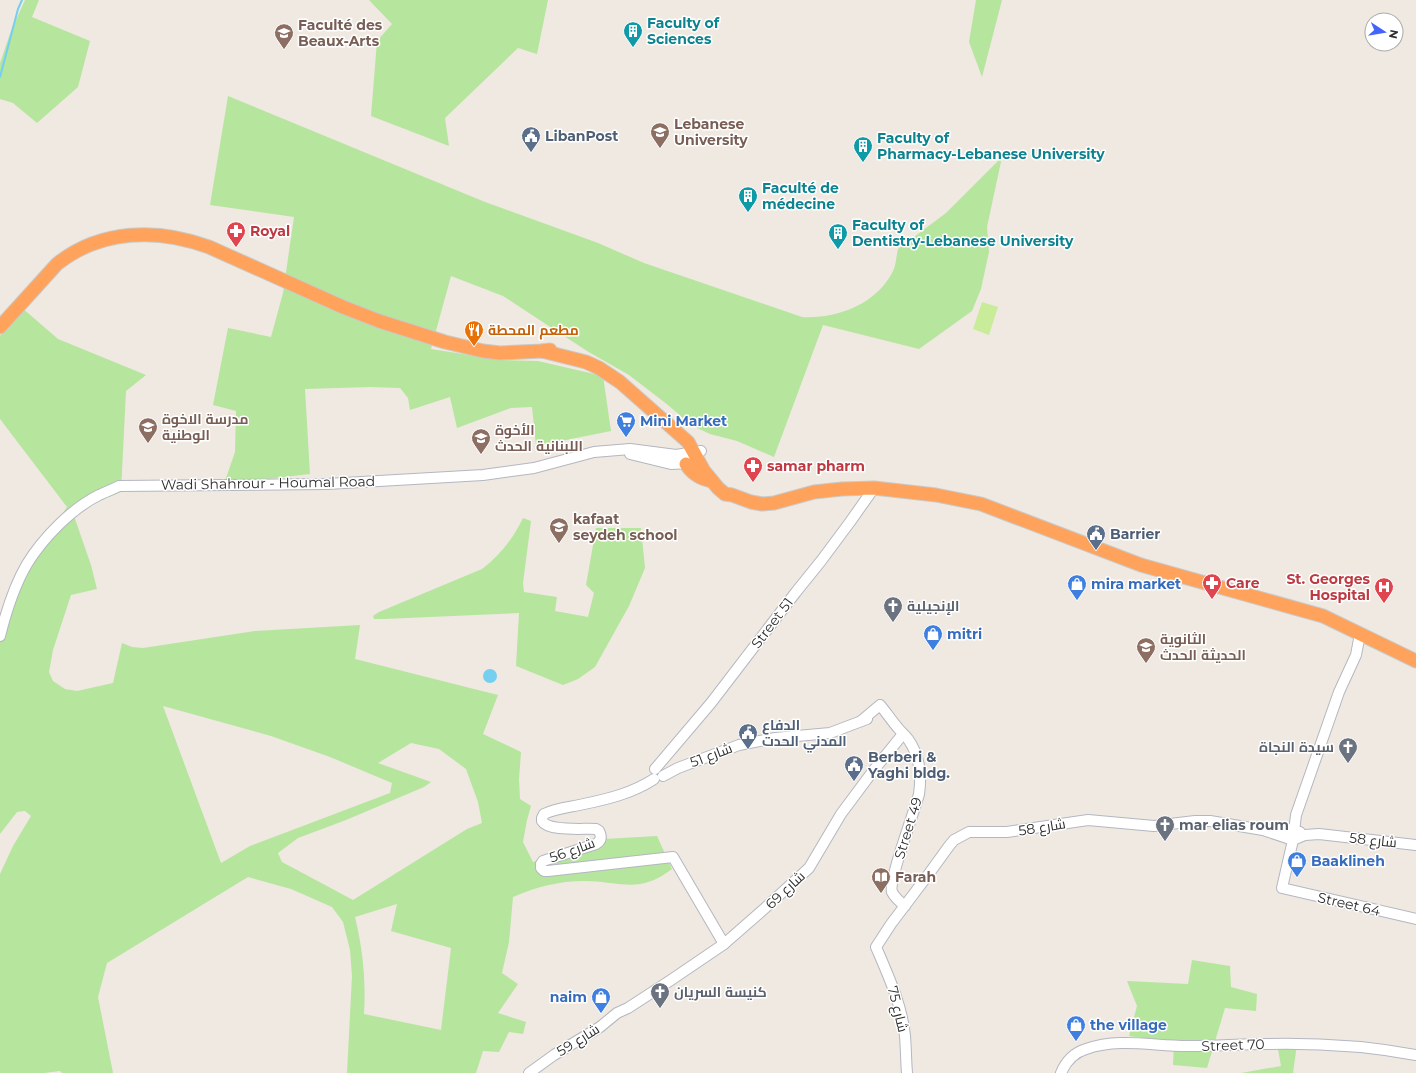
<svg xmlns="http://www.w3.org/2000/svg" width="1416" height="1073" font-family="Montserrat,Cairo,sans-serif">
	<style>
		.green { fill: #b6e59e; fill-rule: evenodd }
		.pitch { fill: #c9ec9a }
		.water { fill: #75cff0 }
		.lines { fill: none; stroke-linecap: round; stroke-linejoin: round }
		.stream { stroke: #75cff0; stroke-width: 2 }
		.secondary-casing { stroke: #b4b7c1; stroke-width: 12 }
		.highway-casing { stroke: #c9c9c9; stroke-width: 15 }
		.secondary { stroke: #fff; stroke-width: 10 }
		.highway { stroke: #ffa35c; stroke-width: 13 }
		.labels { text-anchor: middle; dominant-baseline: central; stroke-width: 3; stroke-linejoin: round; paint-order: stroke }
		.culture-label { font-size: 14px; font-weight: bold; fill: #0d838f; stroke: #fff; text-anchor: start }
		.education-label { font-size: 14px; font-weight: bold; fill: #785e54; stroke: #fff; text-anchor: start }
		.service-label { font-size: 14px; font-weight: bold; fill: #4e5e75; stroke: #fff; text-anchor: start }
		.health-label { font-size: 14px; font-weight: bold; fill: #be3a42; stroke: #fff; text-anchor: start }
		.food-label { font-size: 14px; font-weight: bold; fill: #c56008; stroke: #fff; text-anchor: start }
		.shop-label { font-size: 14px; font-weight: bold; fill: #366cbe; stroke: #fff; text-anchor: start }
		.street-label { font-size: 14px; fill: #2e2e2e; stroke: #fff }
		.worship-label { font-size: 14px; font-weight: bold; fill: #5b616d; stroke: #fff; text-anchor: start }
	</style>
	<rect width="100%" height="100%" fill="#efe9e1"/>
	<g class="green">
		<path d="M 25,0 L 39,0 L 32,17 L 90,41 L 78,87 L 37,123 L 13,103 L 0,99 L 0,63 L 11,31 Z"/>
		<path d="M 369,0 L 548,0 L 537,54 L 518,48 L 445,118 L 449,146 L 371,116 L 377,41 L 392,24 Z"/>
		<path d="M 976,0 L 1002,0 L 982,77 L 969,42 Z"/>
		<path d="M 228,96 L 485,202 L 598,243 L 644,263 L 802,317 C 836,319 875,305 892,273 C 896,267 896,257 898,249 L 946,213 L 1002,157 L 987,227 L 989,252 L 981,289 L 972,311 L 919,349 L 823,325 L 774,457 L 737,441 L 710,434 L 691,425 L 668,405 L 629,375 L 587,351 L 503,296 L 451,276 L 431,349 L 501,360 L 538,361 L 603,376 L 611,431 L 536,446 L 532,407 L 511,408 L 457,428 L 450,397 L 410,410 L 408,398 L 400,388 L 370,387 L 305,389 L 310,474 L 258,480 L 225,481 L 235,452 L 236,411 L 213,405 L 228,328 L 271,337 L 283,293 L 294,217 L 210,205 Z"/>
		<path d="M 21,307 L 58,339 L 146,375 L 126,391 L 121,492 L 109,497 L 104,497 L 74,516 L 91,565 L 97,589 L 71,595 L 53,650 L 49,672 L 53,681 L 65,689 L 77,691 L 113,683 L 122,643 L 132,647 L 143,648 L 255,631 L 360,625 L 355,659 L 498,695 L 483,734 L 521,752 L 519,779 L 520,799 L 531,806 L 527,820 L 523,842 L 533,862 L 604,839 L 657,836 L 672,869 C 638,895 621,881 584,881 C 559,881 536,887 513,897 L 509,942 L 502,973 L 518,984 L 498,1013 L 526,1022 L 523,1034 L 509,1032 L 499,1052 L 483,1051 L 476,1073 L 347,1073 L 352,976 L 350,950 L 343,922 L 332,907 L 291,889 L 248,877 L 107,963 L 98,997 L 113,1073 L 62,1073 L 60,1071 L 44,1073 L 0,1073 L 0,874 L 13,846 L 31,816 L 25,811 L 17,812 L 0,834 L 0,629 L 29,562 L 67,507 L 0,419 L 0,336 ZM 163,706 L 271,736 L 330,757 L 392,783 L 390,793 L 250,846 L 221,863 ZM 411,743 L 439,749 L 466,769 L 478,802 L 482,823 L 467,829 L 353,900 L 282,862 L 278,853 L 298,838 L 346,820 L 424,787 L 431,782 L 378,763 ZM 397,904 L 391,931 L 451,948 L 441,1030 L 364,1014 C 366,981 363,950 355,917 Z"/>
		<path d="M 523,518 L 531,521 L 523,583 L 524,592 L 557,597 L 555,611 L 588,617 L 594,593 L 586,585 L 596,528 L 641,528 L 645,568 L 629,606 L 595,667 L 578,679 L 563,685 L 516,666 L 519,613 L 384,619 L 374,619 L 373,616 L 379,612 L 482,569 C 500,555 513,539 523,518 Z"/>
		<path d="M 1192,960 L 1230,966 L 1231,987 L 1257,994 L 1256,1011 L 1225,1008 L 1207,1068 L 1173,1065 L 1174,1043 L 1129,1036 L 1137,1006 L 1127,981 L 1188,984 Z"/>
		<path d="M 1277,1044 L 1297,1044 L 1293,1073 L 1241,1073 L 1281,1066 Z"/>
	</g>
	<path class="pitch" d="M 982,302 L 998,307 L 989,335 L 973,329 Z"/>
	<circle class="water" cx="490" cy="676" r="7"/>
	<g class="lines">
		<path class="stream" d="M 0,77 L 18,9 L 22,0"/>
		<g class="secondary-casing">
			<g id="secondary">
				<path d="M 630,454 L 671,464 L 693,463"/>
				<path d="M 1360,634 L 1356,655 L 1339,692 L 1296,815 L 1293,840 L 1282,888 L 1416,919"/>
				<path d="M 0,636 C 6,612 14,586 27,564 C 43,538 71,509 99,495 C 106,492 113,489 119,486 L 327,484 L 483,475 L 534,468 L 594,452 L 630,449 L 676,455 L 701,451"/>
				<path d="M 861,721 L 880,705 C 886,712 891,720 898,728 C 901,732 905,735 908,739 C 920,756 922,774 919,794 C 915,810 888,881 892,892 C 895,898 900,902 905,906"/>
				<path d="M 655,769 L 711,703 L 796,592 L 821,561 L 850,522 L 874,488"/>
				<path d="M 663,776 L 678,768 L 739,745 L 775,738 L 830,733 L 867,719"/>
				<path d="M 654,779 C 633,793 608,799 584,804 C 571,807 556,808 544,814 L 542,818 L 542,821 C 549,832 584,828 596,829 L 599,831 C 602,837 601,841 596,844 L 543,861 L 541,864 L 541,868 L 544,871 L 548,871 L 673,857 L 724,944"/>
				<path d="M 1269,830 L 1288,829 L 1300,832"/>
				<path d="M 529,1073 L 554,1055 L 600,1027 L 617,1013 L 628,1008 L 671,980 L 724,944 L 764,909 L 809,868 L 841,814 L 873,771 L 903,734"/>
				<path d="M 907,1073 C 906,1061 906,1048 905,1036 C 902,1005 888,975 876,947 L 891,924 L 928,875 L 949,846 L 954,840 L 969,832 L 1007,832 L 1088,820 L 1154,826 L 1195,821 L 1210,821 L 1263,830 L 1293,840 L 1305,835 L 1319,834 L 1416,845"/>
				<path d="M 1061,1073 C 1066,1061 1073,1053 1086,1049 C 1121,1037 1156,1047 1192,1046 C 1217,1046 1242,1044 1268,1044 C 1317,1043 1367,1046 1416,1055"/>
			</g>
		</g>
		<g class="highway-casing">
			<g id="highway">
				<path d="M 0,327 L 57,264 C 101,229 158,228 209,247 L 343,307 L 379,321 L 445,342 L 483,351 L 500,353 L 542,351 L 550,350"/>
				<path d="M 542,351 L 586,362 L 599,368 L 620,382 L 688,442 L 704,471 L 718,488 L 725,494 L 732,495 L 751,502 L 762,504 L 774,503 L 814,492 L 842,489 L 874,488 L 936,495 L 981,504 L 1141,565 L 1323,616 L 1416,661"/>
				<path d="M 686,464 C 692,474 701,479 712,481"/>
			</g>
		</g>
		<use href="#secondary" class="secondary"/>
		<use href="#highway" class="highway"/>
	</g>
	<defs>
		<g id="building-pin" transform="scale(1)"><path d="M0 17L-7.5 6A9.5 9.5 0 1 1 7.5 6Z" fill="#0f9aa8" stroke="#fff"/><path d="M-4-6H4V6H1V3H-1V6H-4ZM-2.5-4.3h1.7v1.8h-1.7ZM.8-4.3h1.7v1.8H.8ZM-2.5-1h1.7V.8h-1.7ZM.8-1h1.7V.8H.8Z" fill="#fff"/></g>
		<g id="university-pin" transform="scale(1)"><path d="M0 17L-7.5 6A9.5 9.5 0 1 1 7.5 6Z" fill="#8d6e63" stroke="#fff"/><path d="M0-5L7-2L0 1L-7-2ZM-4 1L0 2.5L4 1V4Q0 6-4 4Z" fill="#fff"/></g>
		<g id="civic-pin" transform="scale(1)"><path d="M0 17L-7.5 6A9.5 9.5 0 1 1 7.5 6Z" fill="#5c6f8a" stroke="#fff"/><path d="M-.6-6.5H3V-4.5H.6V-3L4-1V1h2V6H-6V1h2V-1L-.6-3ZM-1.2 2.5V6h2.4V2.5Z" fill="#fff"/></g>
		<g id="pharmacy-pin" transform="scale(1)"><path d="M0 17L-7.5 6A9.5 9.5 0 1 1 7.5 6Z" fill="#e0444e" stroke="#fff"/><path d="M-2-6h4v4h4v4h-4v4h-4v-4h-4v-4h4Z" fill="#fff"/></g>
		<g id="restaurant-pin" transform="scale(1)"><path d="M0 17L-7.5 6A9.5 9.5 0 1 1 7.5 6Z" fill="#e8710a" stroke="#fff"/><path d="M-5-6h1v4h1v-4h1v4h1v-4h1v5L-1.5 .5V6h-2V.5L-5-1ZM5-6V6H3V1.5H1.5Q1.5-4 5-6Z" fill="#fff"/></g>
		<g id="supermarket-pin" transform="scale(1)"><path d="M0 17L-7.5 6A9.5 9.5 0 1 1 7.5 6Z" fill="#3f7fe0" stroke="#fff"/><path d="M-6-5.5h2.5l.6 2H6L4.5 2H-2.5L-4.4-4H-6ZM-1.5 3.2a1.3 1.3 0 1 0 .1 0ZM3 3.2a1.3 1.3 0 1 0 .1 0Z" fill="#fff"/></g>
		<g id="school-pin" transform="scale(1)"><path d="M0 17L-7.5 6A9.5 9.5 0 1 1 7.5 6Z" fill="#8d6e63" stroke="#fff"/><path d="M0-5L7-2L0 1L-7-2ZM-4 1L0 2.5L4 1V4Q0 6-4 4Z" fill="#fff"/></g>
		<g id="shop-pin" transform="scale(1)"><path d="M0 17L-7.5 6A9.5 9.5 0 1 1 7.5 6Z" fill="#3f7fe0" stroke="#fff"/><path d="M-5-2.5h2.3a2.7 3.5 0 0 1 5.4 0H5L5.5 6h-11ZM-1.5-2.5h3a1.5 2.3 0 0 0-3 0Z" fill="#fff"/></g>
		<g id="hospital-pin" transform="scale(1)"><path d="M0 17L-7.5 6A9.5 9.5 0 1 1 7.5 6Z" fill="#e0444e" stroke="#fff"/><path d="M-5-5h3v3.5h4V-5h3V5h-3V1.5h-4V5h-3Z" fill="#fff"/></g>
		<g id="church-pin" transform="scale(1)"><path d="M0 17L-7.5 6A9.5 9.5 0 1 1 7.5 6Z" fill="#6b7280" stroke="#fff"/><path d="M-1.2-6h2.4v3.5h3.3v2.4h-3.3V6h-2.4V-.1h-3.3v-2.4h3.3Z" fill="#fff"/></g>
		<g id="library-pin" transform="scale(1)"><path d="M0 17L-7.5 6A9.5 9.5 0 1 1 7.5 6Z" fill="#8d6e63" stroke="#fff"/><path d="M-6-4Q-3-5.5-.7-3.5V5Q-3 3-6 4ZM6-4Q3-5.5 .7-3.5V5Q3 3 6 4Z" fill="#fff"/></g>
	</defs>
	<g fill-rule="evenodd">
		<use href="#building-pin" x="633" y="31"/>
		<use href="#university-pin" x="284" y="33"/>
		<use href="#university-pin" x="660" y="132"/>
		<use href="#civic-pin" x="531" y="136"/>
		<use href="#building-pin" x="863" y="146"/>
		<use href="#building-pin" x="748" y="196"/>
		<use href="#pharmacy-pin" x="236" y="231"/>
		<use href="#building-pin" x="838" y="233"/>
		<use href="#restaurant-pin" x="474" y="330"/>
		<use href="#supermarket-pin" x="626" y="421"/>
		<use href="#school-pin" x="148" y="427"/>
		<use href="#school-pin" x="481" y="438"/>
		<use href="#pharmacy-pin" x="753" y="466"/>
		<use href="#school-pin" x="559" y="527"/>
		<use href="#civic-pin" x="1096" y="534"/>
		<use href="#pharmacy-pin" x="1212" y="583"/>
		<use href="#shop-pin" x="1077" y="584"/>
		<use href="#hospital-pin" x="1384" y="587"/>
		<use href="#church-pin" x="893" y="606"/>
		<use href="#shop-pin" x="933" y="634"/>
		<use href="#school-pin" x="1146" y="647"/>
		<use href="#civic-pin" x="748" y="733"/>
		<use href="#church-pin" x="1348" y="747"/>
		<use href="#civic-pin" x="854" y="765"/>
		<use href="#church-pin" x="1165" y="825"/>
		<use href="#shop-pin" x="1297" y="861"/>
		<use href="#library-pin" x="881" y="877"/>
		<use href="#church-pin" x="660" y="992"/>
		<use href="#shop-pin" x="601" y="997"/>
		<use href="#shop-pin" x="1076" y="1025"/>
	</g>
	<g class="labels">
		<g class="culture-label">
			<text x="647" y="23">Faculty of<tspan x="647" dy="16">Sciences</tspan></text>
			<text x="877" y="138">Faculty of<tspan x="877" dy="16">Pharmacy-Lebanese University</tspan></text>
			<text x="762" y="188">Faculté de<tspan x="762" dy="16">médecine</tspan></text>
			<text x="852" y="225">Faculty of<tspan x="852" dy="16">Dentistry-Lebanese University</tspan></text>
		</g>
		<g class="education-label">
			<text x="298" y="25">Faculté des<tspan x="298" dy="16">Beaux-Arts</tspan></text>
			<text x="674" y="124">Lebanese<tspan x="674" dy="16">University</tspan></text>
			<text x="162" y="419">مدرسة الاخوة<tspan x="162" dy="16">الوطنية</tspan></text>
			<text x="495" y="430">الأخوة<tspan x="495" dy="16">اللبنانية الحدث</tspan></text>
			<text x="573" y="519">kafaat<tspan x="573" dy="16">seydeh school</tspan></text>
			<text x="1160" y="639">الثانوية<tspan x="1160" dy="16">الحديثة الحدث</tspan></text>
			<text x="895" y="877">Farah</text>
		</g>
		<g class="service-label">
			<text x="545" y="136">LibanPost</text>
			<text x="1110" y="534">Barrier</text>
			<text x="762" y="725">الدفاع<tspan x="762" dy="16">المدني الحدت</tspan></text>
			<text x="868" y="757">Berberi &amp;<tspan x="868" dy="16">Yaghi bldg.</tspan></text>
		</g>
		<g class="health-label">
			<text x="250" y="231">Royal</text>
			<text x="767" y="466">samar pharm</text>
			<text x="1370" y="579" text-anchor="end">St. Georges<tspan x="1370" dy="16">Hospital</tspan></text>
			<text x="1226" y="583">Care</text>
		</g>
		<g class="food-label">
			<text x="488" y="330">مطعم المحطة</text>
		</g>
		<g class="shop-label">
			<text x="640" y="421">Mini Market</text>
			<text x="1091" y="584">mira market</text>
			<text x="947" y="634">mitri</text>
			<text x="1311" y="861">Baaklineh</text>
			<text x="587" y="997" text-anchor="end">naim</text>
			<text x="1090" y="1025">the village</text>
		</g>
		<g class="street-label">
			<text transform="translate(268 483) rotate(-1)">Wadi Shahrour - Houmal Road</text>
			<text transform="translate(772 623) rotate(-53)">Street 51</text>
			<text transform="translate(711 755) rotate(-21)">شارع 51</text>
			<text transform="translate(1042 827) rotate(-9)">شارع 58</text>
			<text transform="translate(908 828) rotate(-73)">Street 49</text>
			<text transform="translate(1373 840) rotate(6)">شارع 58</text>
			<text transform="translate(572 850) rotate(-20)">شارع 56</text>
			<text transform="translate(785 890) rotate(-43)">شارع 69</text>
			<text transform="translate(1349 904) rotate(13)">Street 64</text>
			<text transform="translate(898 1009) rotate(76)">شارع 75</text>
			<text transform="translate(578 1040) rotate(-32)">شارع 59</text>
			<text transform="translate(1233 1045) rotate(-2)">Street 70</text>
		</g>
		<g class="worship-label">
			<text x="907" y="606">الإنجيلية</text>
			<text x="1334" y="747" text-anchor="end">سيدة النجاة</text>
			<text x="1179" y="825">mar elias roum</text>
			<text x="674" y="992">كنيسة السريان</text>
		</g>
	</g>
	<g transform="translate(1384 32) rotate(102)"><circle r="19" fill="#ffffff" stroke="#ababab"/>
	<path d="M0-3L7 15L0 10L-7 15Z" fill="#4264fb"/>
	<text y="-6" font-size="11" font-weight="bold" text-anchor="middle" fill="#2e2e2e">N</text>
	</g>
</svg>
